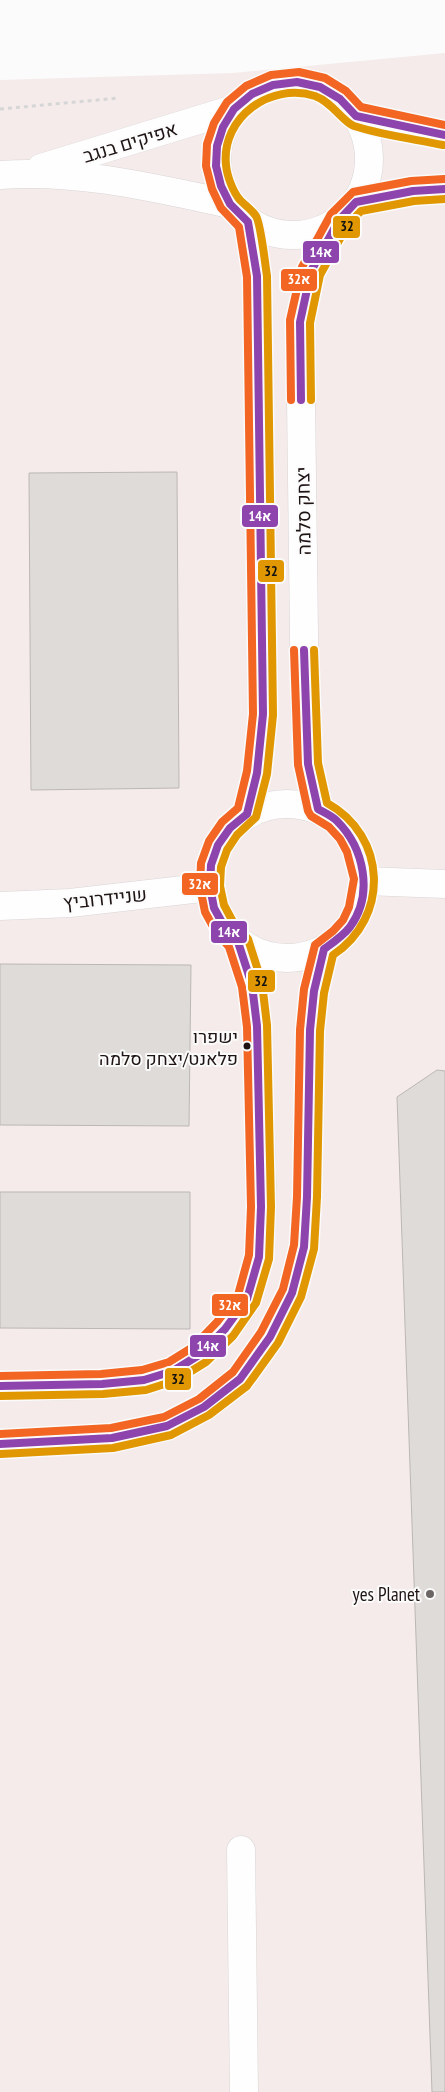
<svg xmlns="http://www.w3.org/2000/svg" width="445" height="2092" font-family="'PT Sans Narrow',Heebo,sans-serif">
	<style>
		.built { fill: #f4ebea }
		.building { fill: #dfdbd8; stroke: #bbb7b5 }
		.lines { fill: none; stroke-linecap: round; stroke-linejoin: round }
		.street-casing { stroke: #dad5d5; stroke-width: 29 }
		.secondary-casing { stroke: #dad5d5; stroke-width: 29 }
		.path { stroke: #d7d6d6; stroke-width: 3; stroke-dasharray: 4 4; stroke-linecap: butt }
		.street { stroke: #fefefe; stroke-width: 28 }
		.secondary { stroke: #fefefe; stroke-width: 28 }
		.bus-1-casing { stroke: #fbfbfb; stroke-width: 11 }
		.bus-2-casing { stroke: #fbfbfb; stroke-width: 11 }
		.bus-3-casing { stroke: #fbfbfb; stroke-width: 11 }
		.bus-1 { stroke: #8e44ad; stroke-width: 8 }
		.bus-2 { stroke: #e19702; stroke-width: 8 }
		.bus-3 { stroke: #f26522; stroke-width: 8 }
		.bus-dot { fill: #1e1413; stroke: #fbfbfb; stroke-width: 2 }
		.poi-dot { fill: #6b6564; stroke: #fbfbfb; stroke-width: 2 }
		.labels { text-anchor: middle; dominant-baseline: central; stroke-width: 4; stroke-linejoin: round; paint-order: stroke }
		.bus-label { font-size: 18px; fill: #1e1413; stroke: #fbfbfb; text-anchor: end }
		.street-label { font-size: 19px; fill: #1e1413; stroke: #fbfbfb }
		.poi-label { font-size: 19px; fill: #1e1413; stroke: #fbfbfb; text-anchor: end }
		.line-badge { stroke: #fbfbfb; stroke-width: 2 }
		.badge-label { font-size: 14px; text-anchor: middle; font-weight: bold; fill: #fff }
		.pale-badge-label { font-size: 14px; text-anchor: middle; font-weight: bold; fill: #111 }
	</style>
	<rect width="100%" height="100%" fill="#fbfbfb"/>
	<path class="built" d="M 445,53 L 445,2092 L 0,2092 L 0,80 L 233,73 Z"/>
	<g class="building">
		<path d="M 177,472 L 179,788 L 31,790 L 29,473 Z"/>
		<path d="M 0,964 L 191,965 L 189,1126 L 0,1125 Z"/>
		<path d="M 437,1070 L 445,1071 L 445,2092 L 432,2092 L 397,1097 Z"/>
		<path d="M 0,1192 L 190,1192 L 190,1329 L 0,1328 Z"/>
	</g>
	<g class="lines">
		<g class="street-casing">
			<g id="street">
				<circle cx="287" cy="881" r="77"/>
				<path d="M 318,809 L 308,764 L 305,712 L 300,322 L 311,271 L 339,220"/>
				<path d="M 247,814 L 257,773 L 263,714 L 257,276 L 248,222"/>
				<path d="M 365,881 L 445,884"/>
				<path d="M 0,906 L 70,903 L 210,887"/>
				<path d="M 0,1386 C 49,1385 129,1390 173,1371 C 196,1361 238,1321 247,1298 C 270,1239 260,1161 259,1098 C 258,1061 260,1022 252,985 C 249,970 243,956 238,942"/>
				<path d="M 0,1444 L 112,1438 L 167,1426 L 204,1407 L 240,1379 L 270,1337 L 292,1293 L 304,1247 L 307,1197 L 310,1030 L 314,991 L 324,949"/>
				<path d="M 241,1850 L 244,2092"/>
			</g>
		</g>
		<g class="secondary-casing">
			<g id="secondary">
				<circle cx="293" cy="159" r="76"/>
				<path d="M 356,116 L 445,135"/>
				<path d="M 41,168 L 234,109"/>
				<path d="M 0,175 C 77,169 155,188 230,204"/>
				<path d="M 356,202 L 413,191 L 445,189"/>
			</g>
		</g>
		<path class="path" d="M 0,109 L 119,98"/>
		<use href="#street" class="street"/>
		<use href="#secondary" class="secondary"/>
		<g class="bus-1-casing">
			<g id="bus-1">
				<path d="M 301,400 L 300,322 L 311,271 L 339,220 L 356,202 L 413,191 L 445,189"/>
				<path d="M 0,1386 L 102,1384 L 144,1380 L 173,1371 L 199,1355 L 225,1329 L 247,1299 L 259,1257 L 261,1207 L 257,1026 L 252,985 L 238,942 L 224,926 L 214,908 L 210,887 L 211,865 L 218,845 L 230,828 L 247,814 L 257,773 L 263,714 L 257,276 L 248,222 L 230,204 L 221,186 L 216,166 L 217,146 L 223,127 L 234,109 L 252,94 L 273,85 L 297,82 L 320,87 L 340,99 L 356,116 L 445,135"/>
				<path d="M 0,1444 L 112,1438 L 167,1426 L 204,1407 L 240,1379 L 270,1337 L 292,1293 L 304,1247 L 307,1197 L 310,1030 L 314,991 L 324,949 C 334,942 343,936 350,927 C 374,894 364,848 337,821 C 332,816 325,813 318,809 L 308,764 L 304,650"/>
			</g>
		</g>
		<g class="bus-2-casing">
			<g id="bus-2">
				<path d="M 311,400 L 310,323 L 320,275 L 347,226 L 361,211 L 414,201 L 445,199"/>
				<path d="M 0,1396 L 103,1394 L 146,1390 L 177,1380 L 206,1362 L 233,1336 L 256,1303 L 269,1259 L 271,1207 L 267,1025 L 262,983 L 248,939 L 232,920 L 224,905 L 220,886 L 221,867 L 227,850 L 237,835 L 256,817 L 267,774 L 273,715 L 267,276 C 265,264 261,224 256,216 C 252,210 245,205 240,200 C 233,192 227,176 226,165 C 221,117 271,82 315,96 C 332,102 343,122 354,126 C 382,135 414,139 443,145"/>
				<path d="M 1,1454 L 113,1448 L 171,1435 L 209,1415 L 247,1386 L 278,1343 L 301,1297 L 314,1249 L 317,1197 L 320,1031 L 324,993 L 333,955 C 390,917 387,836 327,803 L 318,763 L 314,650"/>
			</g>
		</g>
		<g class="bus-3-casing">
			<g id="bus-3">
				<path d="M 291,400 L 290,320 L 302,267 L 331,214 L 353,192 L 411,181 L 444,179"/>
				<path d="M 0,1376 L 101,1374 L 142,1370 L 169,1362 L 193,1347 L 217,1322 L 238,1295 L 249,1255 L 251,1207 L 247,1027 L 242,987 L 229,947 L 216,932 L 205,912 L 200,887 L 201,863 L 209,841 L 222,822 L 238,808 L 247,771 L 253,714 L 247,277 L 239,227 L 221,208 L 212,189 L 206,166 L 207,144 L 214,123 L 227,102 L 246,86 L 271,75 L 299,72 L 325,78 L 346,91 L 361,107 L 445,125"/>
				<path d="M 0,1434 L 111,1428 L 164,1417 L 199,1399 L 233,1372 L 261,1332 L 283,1289 L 294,1245 L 297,1197 L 300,1030 L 304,989 L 315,945 L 333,931 L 343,920 L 349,907 L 354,879 L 347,852 L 340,839 L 329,827 L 311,816 L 308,811 L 298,765 L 294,650"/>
			</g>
		</g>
		<use href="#bus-1" class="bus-1"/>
		<use href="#bus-2" class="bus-2"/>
		<use href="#bus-3" class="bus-3"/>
	</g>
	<circle class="bus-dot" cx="247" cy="1046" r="4.5"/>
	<circle class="poi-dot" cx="430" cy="1594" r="5"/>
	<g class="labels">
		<g class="bus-label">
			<text x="238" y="1036">ישפרו<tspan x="238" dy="22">פלאנט/יצחק סלמה</tspan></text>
		</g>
		<g class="street-label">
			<text transform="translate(130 142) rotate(-17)">אפיקים בנגב</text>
			<text transform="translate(303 511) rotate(-91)">יצחק סלמה</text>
			<text transform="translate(105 898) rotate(-6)">שניידרוביץ</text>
		</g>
		<g class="poi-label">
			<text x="420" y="1594">yes Planet</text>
		</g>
	</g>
	<g class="line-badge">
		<rect x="332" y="215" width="29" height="24" rx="5" fill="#e19702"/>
		<rect x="302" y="240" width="38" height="24" rx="5" fill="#8e44ad"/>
		<rect x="280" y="268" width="38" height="24" rx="5" fill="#f26522"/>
		<rect x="241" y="504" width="38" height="24" rx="5" fill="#8e44ad"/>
		<rect x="257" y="559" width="28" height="24" rx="5" fill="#e19702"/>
		<rect x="181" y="872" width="38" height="24" rx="5" fill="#f26522"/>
		<rect x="210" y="920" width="38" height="24" rx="5" fill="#8e44ad"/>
		<rect x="247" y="969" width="29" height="24" rx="5" fill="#e19702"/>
		<rect x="211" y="1293" width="38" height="24" rx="5" fill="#f26522"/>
		<rect x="189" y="1334" width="38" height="24" rx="5" fill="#8e44ad"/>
		<rect x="164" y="1367" width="28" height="24" rx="5" fill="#e19702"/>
	</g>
	<g class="badge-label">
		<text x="321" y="257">14א</text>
		<text x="299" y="284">32א</text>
		<text x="260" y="521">14א</text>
		<text x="200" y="889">32א</text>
		<text x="229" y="937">14א</text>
		<text x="230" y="1310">32א</text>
		<text x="208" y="1351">14א</text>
	</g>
	<g class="pale-badge-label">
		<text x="347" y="231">32</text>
		<text x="271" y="576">32</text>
		<text x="261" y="986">32</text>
		<text x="178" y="1384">32</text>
	</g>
</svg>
